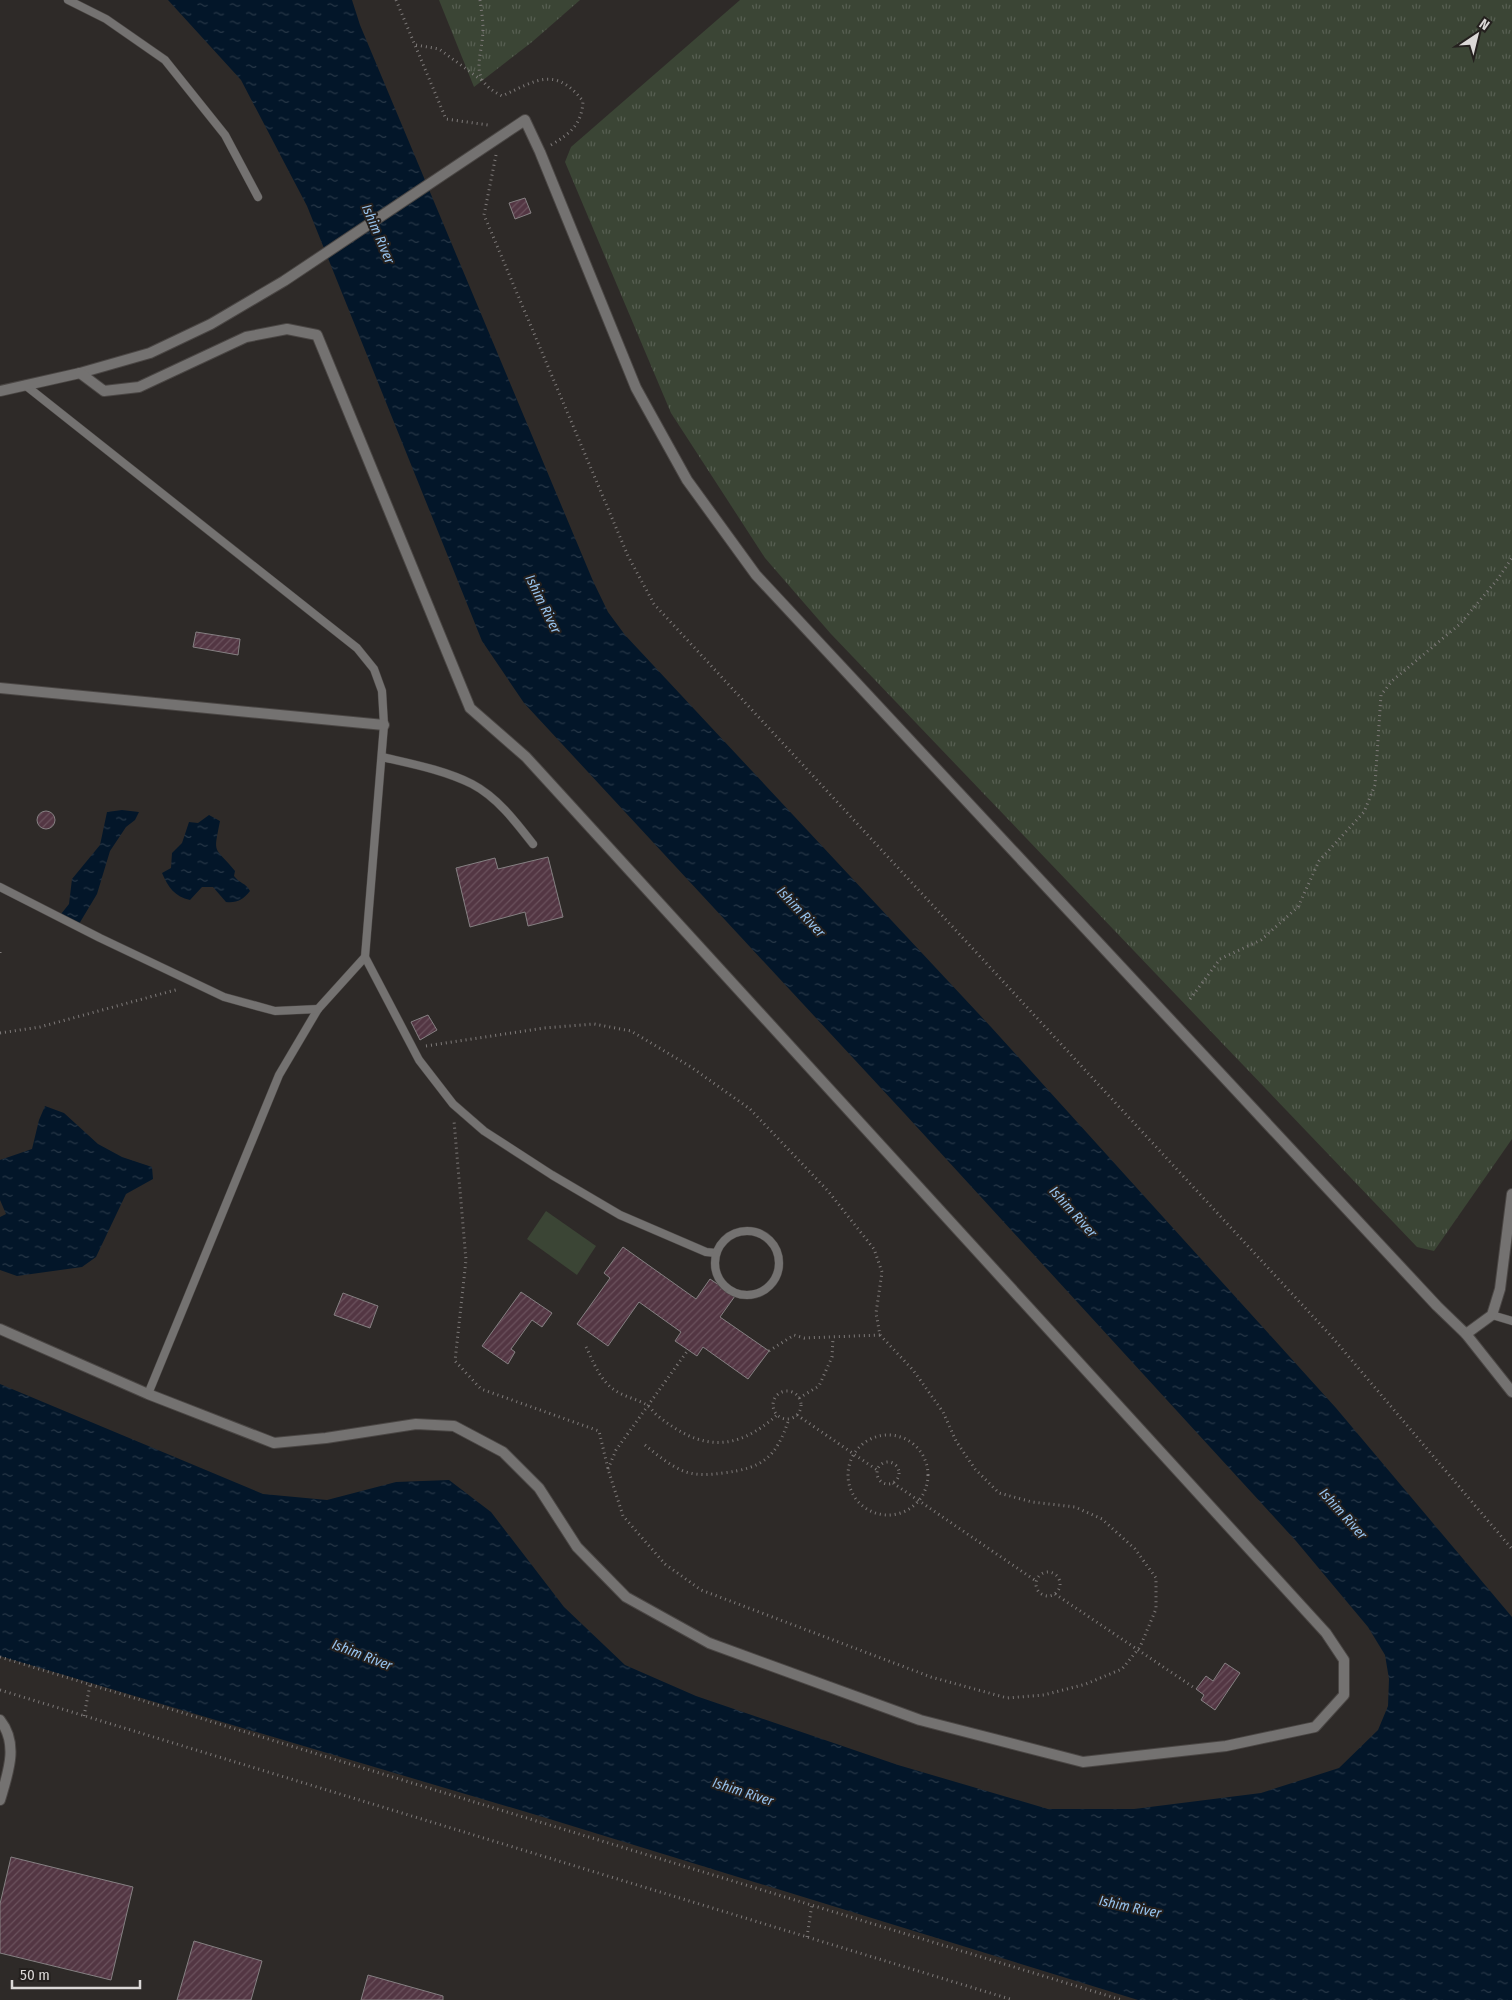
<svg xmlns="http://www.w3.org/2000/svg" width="1512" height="2000" font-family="'Fira Sans Condensed',sans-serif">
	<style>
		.grass { fill: url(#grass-tufts) }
		.pitch { fill: #3b4535 }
		.water { fill: url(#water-ripples) }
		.building { fill: url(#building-hatch); stroke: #858082 }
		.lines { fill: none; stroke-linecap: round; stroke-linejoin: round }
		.service-casing { stroke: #4a4644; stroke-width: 9 }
		.minor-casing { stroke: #4a4644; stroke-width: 12 }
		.path { stroke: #7e7a79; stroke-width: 3; stroke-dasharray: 1 4; stroke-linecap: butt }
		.service { stroke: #747271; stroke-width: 8 }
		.minor { stroke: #747271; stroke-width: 10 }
		.labels { text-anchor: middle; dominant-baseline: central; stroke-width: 4; stroke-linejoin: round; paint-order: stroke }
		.water-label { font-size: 14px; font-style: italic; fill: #97c3ee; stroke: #24201e }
	</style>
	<defs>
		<pattern id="grass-tufts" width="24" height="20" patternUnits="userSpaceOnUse" patternTransform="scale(1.25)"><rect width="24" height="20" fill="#3b4535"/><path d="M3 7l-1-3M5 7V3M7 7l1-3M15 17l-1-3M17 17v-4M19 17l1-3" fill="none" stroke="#575f52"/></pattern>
		<pattern id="water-ripples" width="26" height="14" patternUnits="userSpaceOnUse" patternTransform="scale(1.25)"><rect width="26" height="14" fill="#031629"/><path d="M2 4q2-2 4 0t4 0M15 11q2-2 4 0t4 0" fill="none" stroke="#273747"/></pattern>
		<pattern id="building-hatch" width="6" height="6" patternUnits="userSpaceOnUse" patternTransform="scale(1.25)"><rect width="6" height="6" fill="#533643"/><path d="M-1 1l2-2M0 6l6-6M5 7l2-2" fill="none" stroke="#6b525d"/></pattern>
	</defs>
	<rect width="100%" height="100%" fill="#2e2a28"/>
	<g class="grass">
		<path d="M 439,0 L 580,0 L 532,42 L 474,87 Z"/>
		<path d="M 740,0 L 1512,0 L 1512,1139 L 1434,1251 L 1417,1247 L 831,634 L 765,558 L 671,413 L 565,162 L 571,147 Z"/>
	</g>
	<path class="pitch" d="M 546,1211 L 596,1246 L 577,1275 L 527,1239 Z"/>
	<g class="water">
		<path d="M 168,0 L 352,0 L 360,25 L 593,581 L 608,612 L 625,635 L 991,1027 L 1336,1408 L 1512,1617 L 1512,2000 L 1138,2000 L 543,1817 L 0,1656 L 0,1384 L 263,1494 L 327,1500 L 396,1482 L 449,1480 L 491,1512 L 564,1607 L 625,1665 L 696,1696 L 898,1765 L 1048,1809 L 1134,1809 L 1261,1793 L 1339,1768 L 1378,1730 L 1388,1706 L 1389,1679 L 1385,1655 L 1368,1627 L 1296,1541 L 905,1114 L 524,703 L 482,641 L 307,206 L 241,80 Z"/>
		<path d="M 122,810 L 139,812 L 135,820 L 126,827 L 110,851 L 97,894 L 79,924 L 61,914 L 69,904 L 72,879 L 100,845 L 107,812 Z"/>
		<path d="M 209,815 L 220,821 C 213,856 214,845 235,871 L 234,876 C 239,883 246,883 250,891 C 243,900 237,903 226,902 L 213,887 L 202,887 L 190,900 C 175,897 168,887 162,873 L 171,868 L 172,853 L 182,843 L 189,822 L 198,823 Z"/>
		<path d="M 45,1106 L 64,1113 L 98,1144 L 122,1157 L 152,1167 L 153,1179 L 126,1194 L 96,1257 L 82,1267 L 17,1276 L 0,1270 L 0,1217 L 6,1214 L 0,1200 L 0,1160 L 32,1149 L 39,1120 Z"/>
	</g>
	<g class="building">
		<path d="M 525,198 L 531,213 L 515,219 L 509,203 Z"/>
		<path d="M 196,632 L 240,639 L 238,655 L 193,647 Z"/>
		<circle cx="46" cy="820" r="9"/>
		<path d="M 548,857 L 563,917 L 528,926 L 525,912 L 470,927 L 456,868 L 495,858 L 498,869 Z"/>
		<path d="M 428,1015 L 437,1030 L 420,1040 L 411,1022 Z"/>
		<path d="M 623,1247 L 696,1299 L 710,1279 L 735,1296 L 720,1317 L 769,1351 L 748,1379 L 703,1347 L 697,1356 L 675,1341 L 681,1332 L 639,1302 L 608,1346 L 577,1324 L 610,1278 L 604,1273 Z"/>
		<path d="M 521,1292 L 552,1313 L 542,1327 L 532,1320 L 511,1349 L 515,1352 L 508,1364 L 482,1346 Z"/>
		<path d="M 343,1293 L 378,1306 L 370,1328 L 334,1315 Z"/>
		<path d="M 1225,1663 L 1240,1673 L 1215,1710 L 1201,1700 L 1204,1695 L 1196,1689 L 1206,1676 L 1213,1681 Z"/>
		<path d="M 11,1857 L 133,1887 L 111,1980 L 0,1953 L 0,1904 Z"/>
		<path d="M 194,1941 L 262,1961 L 251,2000 L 177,2000 Z"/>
		<path d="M 368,1975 L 443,1996 L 443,2000 L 361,2000 Z"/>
	</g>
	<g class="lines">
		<g class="service-casing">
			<g id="service">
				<path d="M 68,0 L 106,19 L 165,60 L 225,135 L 258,197"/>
				<path d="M 25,385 L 357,648 L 374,669 L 382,691 L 384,725 L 365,957 L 318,1009 L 279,1075 L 148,1394"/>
				<path d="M 382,757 C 412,764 444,770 472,784 C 497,797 516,822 533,844"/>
				<path d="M 0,887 L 100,938 L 224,997 L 275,1011 L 318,1009"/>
				<path d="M 365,957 L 419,1060 L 453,1104 L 484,1131 L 552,1175 L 620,1215 L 706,1252 L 716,1253"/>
				<circle cx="747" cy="1263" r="32"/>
				<path d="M 1492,1315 L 1512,1321"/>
			</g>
		</g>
		<g class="minor-casing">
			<g id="minor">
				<path d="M 0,391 L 80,373 L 150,353 L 211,324 L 284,281 L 525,120 L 540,152 L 636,388 L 687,480 L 756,575 L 1437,1306 L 1466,1334 L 1492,1315 L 1500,1289 L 1512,1194"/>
				<path d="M 0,688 L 384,725"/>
				<path d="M 0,1329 L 148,1394 L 274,1443 L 326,1438 L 416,1424 L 454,1426 L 503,1452 L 539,1488 L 577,1547 L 626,1597 L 709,1643 L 920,1720 L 1083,1762 L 1226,1746 L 1315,1727 L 1344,1695 L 1344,1660 L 1326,1633 L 526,757 L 470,708 L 317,335 L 287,329 L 246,337 L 139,387 L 104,391 L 80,373"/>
				<path d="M 1466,1334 L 1512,1392"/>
				<path d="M 0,1720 C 19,1744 8,1773 0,1800"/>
			</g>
		</g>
		<g class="path">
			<path d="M 396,0 L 446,119 L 488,125 L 489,128"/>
			<path d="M 480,0 C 481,9 483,19 483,28 C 483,59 466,78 502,96 C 537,80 555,66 583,101 C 582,124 570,134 551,145"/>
			<path d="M 416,45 L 439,49 L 484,82"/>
			<path d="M 496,155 L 484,215 L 628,556 L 654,604 L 1332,1337 L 1512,1549"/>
			<path d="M 0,952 L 0,954"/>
			<path d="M 1190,999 L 1220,959 L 1261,940 L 1298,907 L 1319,861 L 1364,812 L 1375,785 L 1381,695 L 1392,681 L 1460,624 L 1497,580 L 1512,558"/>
			<path d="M 0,1033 L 40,1027 L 179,989"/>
			<path d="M 426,1046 L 544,1028 L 594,1024 L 631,1031 L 691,1067 L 750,1109 L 828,1191 L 874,1249 L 882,1272 L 876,1313 L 880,1335 L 913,1370 L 943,1412 L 956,1441 L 975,1469 L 999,1493 L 1032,1502 L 1075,1507 L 1102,1519 L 1135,1549 L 1156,1578 L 1156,1609 L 1140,1647 L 1122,1669 L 1086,1684 L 1044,1695 L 1007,1698 L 931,1677 L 701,1590 L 665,1564 L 623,1516 L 608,1469 L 599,1431 L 481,1389 L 455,1361 L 466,1260 L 454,1121"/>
			<path d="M 586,1347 C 594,1363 600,1381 616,1391 C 625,1397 637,1399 647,1405 C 651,1408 654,1413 658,1416 C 701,1451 736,1452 777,1415"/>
			<path d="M 769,1351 L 794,1335 L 804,1338 L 880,1335"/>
			<circle cx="787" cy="1405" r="14"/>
			<path d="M 799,1398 L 819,1386 L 832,1357 L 833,1338"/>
			<path d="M 797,1415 L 877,1470"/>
			<circle cx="888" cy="1475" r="40"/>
			<path d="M 645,1445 C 656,1454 668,1464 681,1470 C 694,1476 709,1475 723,1473 C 763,1468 776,1458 789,1419"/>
			<circle cx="888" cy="1473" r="11"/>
			<path d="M 608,1469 L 616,1450 L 688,1350"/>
			<path d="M 893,1483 L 1036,1581"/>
			<circle cx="1048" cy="1584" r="12"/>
			<path d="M 1055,1594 L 1196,1689"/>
			<path d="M 0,1657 L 1122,2000"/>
			<path d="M 0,1690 L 1013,2000"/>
			<path d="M 84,1716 L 90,1685"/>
			<path d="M 807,1937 L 812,1904"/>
		</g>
		<use href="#service" class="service"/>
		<use href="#minor" class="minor"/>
	</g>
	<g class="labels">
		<g class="water-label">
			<text transform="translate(378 234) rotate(67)">Ishim River</text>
			<text transform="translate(543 604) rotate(64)">Ishim River</text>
			<text transform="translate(801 912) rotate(47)">Ishim River</text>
			<text transform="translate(1073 1212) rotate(48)">Ishim River</text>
			<text transform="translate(1343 1514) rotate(48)">Ishim River</text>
			<text transform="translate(362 1655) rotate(21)">Ishim River</text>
			<text transform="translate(743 1792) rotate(18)">Ishim River</text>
			<text transform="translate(1130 1907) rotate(12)">Ishim River</text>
		</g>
	</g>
	<g transform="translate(1477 35) rotate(35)" stroke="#24201e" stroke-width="4" paint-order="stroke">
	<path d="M0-4L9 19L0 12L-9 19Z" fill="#dbd8d7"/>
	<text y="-8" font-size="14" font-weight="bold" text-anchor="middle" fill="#dbd8d7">N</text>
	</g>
	<path d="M12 1980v8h128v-8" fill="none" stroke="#dbd8d7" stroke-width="2.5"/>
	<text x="20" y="1980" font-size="15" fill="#dbd8d7" stroke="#24201e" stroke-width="4" paint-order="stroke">50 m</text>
</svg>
